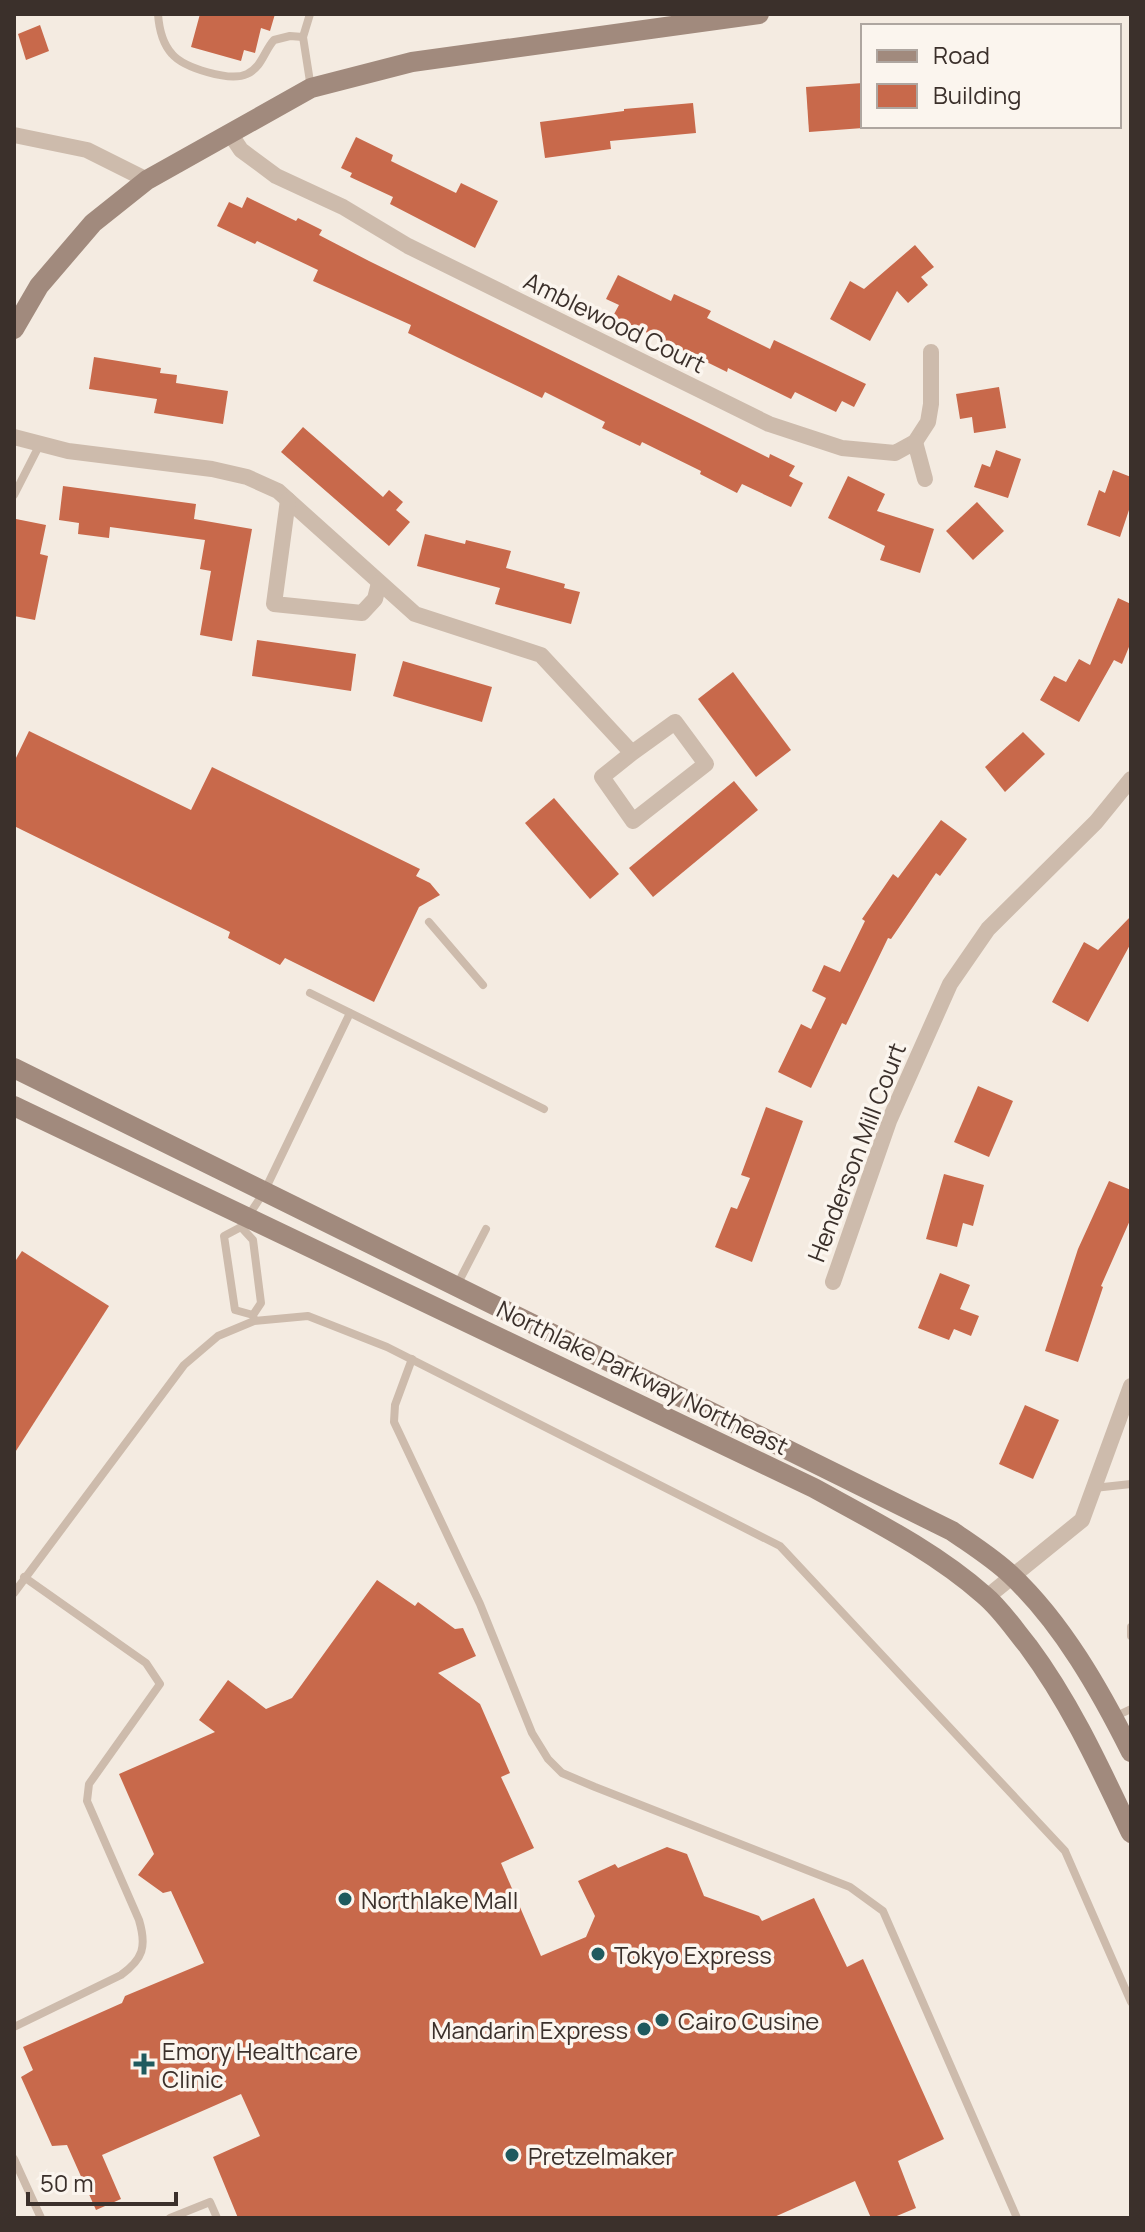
<svg xmlns="http://www.w3.org/2000/svg" width="1145" height="2232" font-family="Manrope,sans-serif">
	<style>
		.building { fill: #c8694b }
		.lines { fill: none; stroke-linecap: round; stroke-linejoin: round }
		.lane { stroke: #cdbbac; stroke-width: 8 }
		.street { stroke: #cdbbac; stroke-width: 16 }
		.secondary { stroke: #a18a7d; stroke-width: 20 }
		.poi-dot { fill: #1f5a5e; stroke: #fbf5ee; stroke-width: 3 }
		.labels { text-anchor: middle; dominant-baseline: central; stroke-width: 7; stroke-linejoin: round; paint-order: stroke }
		.street-label { font-size: 24px; fill: #3b302b; stroke: #fbf5ee }
		.poi-label { font-size: 24px; fill: #3b302b; stroke: #fbf5ee; text-anchor: start }
	</style>
	<rect width="100%" height="100%" fill="#f4ebe1"/>
	<g class="building">
		<path d="M 200,14 L 275,14 L 270,31 L 261,28 L 255,53 L 244,50 L 241,61 L 191,47 Z"/>
		<path d="M 40,25 L 49,51 L 26,60 L 18,34 Z"/>
		<path d="M 863,83 L 863,128 L 809,132 L 806,87 Z"/>
		<path d="M 693,103 L 696,133 L 610,141 L 611,149 L 545,158 L 540,122 L 624,111 L 624,109 Z"/>
		<path d="M 356,137 L 393,155 L 391,161 L 456,193 L 461,183 L 498,201 L 475,248 L 390,204 L 393,197 L 350,177 L 352,173 L 341,168 Z"/>
		<path d="M 247,197 L 296,221 L 298,218 L 322,230 L 319,235 L 369,261 L 697,422 L 769,458 L 770,454 L 795,466 L 789,476 L 803,483 L 791,507 L 742,484 L 737,493 L 700,474 L 701,471 L 642,442 L 640,446 L 602,428 L 605,422 L 545,392 L 542,398 L 457,357 L 408,333 L 411,325 L 313,281 L 318,270 L 257,241 L 255,244 L 217,226 L 229,202 L 242,208 Z"/>
		<path d="M 915,245 L 934,267 L 921,277 L 928,285 L 908,303 L 897,291 L 870,341 L 830,319 L 850,281 L 864,289 Z"/>
		<path d="M 618,275 L 671,301 L 674,294 L 711,311 L 707,318 L 770,349 L 774,340 L 866,384 L 854,407 L 842,401 L 836,412 L 795,392 L 791,399 L 728,368 L 727,372 L 613,316 L 619,305 L 606,299 Z"/>
		<path d="M 94,357 L 161,368 L 160,373 L 177,375 L 176,383 L 228,391 L 223,424 L 154,413 L 157,399 L 89,389 Z"/>
		<path d="M 999,387 L 1006,428 L 974,433 L 972,417 L 960,419 L 956,394 Z"/>
		<path d="M 303,427 L 383,497 L 389,490 L 403,502 L 396,510 L 410,522 L 389,546 L 281,452 Z"/>
		<path d="M 996,450 L 1021,459 L 1008,498 L 974,487 L 982,464 L 990,467 Z"/>
		<path d="M 1113,470 L 1131,477 L 1131,504 L 1120,537 L 1087,525 L 1099,490 L 1105,493 Z"/>
		<path d="M 848,476 L 885,494 L 877,511 L 934,529 L 920,573 L 880,560 L 885,546 L 828,518 Z"/>
		<path d="M 63,486 L 196,504 L 194,519 L 252,529 L 232,641 L 200,635 L 211,571 L 200,569 L 205,540 L 110,527 L 109,538 L 78,534 L 79,523 L 59,520 Z"/>
		<path d="M 977,502 L 1004,531 L 973,560 L 946,531 Z"/>
		<path d="M 16,519 L 46,525 L 40,554 L 48,556 L 35,620 L 14,616 Z"/>
		<path d="M 425,534 L 465,544 L 466,540 L 511,551 L 506,568 L 565,584 L 564,588 L 580,592 L 571,624 L 495,604 L 500,588 L 417,566 Z"/>
		<path d="M 1118,598 L 1131,604 L 1131,642 L 1122,664 L 1114,660 L 1079,722 L 1040,700 L 1054,676 L 1066,682 L 1079,659 L 1090,665 Z"/>
		<path d="M 257,640 L 356,654 L 351,691 L 252,676 Z"/>
		<path d="M 403,661 L 492,687 L 482,722 L 393,696 Z"/>
		<path d="M 733,672 L 791,750 L 756,777 L 698,699 Z"/>
		<path d="M 29,731 L 191,810 L 212,767 L 420,869 L 416,876 L 430,883 L 440,895 L 419,907 L 374,1002 L 285,958 L 280,965 L 228,938 L 230,932 L 14,826 L 14,762 Z"/>
		<path d="M 1023,732 L 1045,754 L 1005,792 L 985,767 Z"/>
		<path d="M 734,781 L 758,810 L 653,897 L 629,868 Z"/>
		<path d="M 554,798 L 619,874 L 590,899 L 525,823 Z"/>
		<path d="M 941,820 L 967,839 L 940,876 L 936,873 L 891,939 L 888,938 L 846,1025 L 842,1023 L 811,1088 L 778,1072 L 801,1024 L 811,1029 L 826,998 L 812,991 L 824,965 L 840,972 L 865,921 L 862,919 L 893,874 L 898,878 Z"/>
		<path d="M 1131,916 L 1131,943 L 1088,1022 L 1052,1002 L 1084,942 L 1098,950 Z"/>
		<path d="M 978,1086 L 1013,1101 L 989,1157 L 954,1142 Z"/>
		<path d="M 766,1107 L 803,1121 L 752,1262 L 715,1247 L 731,1207 L 737,1209 L 750,1178 L 741,1175 Z"/>
		<path d="M 944,1174 L 984,1185 L 973,1226 L 963,1223 L 957,1247 L 926,1239 Z"/>
		<path d="M 1109,1181 L 1131,1190 L 1131,1218 L 1101,1286 L 1103,1287 L 1078,1362 L 1045,1351 L 1078,1249 Z"/>
		<path d="M 22,1251 L 109,1306 L 14,1454 L 14,1263 Z"/>
		<path d="M 940,1273 L 970,1285 L 960,1309 L 979,1316 L 971,1336 L 954,1329 L 949,1340 L 918,1328 Z"/>
		<path d="M 1025,1405 L 1059,1420 L 1033,1479 L 999,1464 Z"/>
		<path d="M 377,1580 L 415,1606 L 418,1602 L 455,1629 L 463,1628 L 476,1656 L 438,1673 L 480,1704 L 510,1773 L 501,1777 L 534,1848 L 501,1863 L 541,1956 L 586,1937 L 595,1916 L 578,1881 L 615,1864 L 618,1868 L 667,1847 L 687,1854 L 704,1896 L 759,1916 L 762,1921 L 814,1898 L 847,1967 L 863,1959 L 944,2139 L 898,2161 L 916,2208 L 892,2218 L 871,2218 L 855,2181 L 772,2218 L 238,2218 L 213,2157 L 260,2136 L 241,2094 L 102,2155 L 121,2199 L 96,2210 L 67,2145 L 52,2146 L 21,2077 L 33,2070 L 23,2047 L 122,2003 L 125,1996 L 204,1963 L 171,1891 L 163,1893 L 138,1875 L 154,1854 L 119,1774 L 215,1732 L 199,1720 L 228,1680 L 266,1709 L 292,1698 Z"/>
	</g>
	<g class="lines">
		<g class="lane">
			<path d="M 158,14 C 159,28 162,43 172,54 C 184,68 230,82 247,74 C 262,67 264,51 274,40 L 290,36 L 303,37"/>
			<path d="M 310,14 L 303,37 L 311,88"/>
			<path d="M 14,495 L 40,444"/>
			<path d="M 429,922 L 483,985"/>
			<path d="M 310,993 L 544,1109"/>
			<path d="M 241,1227 L 253,1240 L 261,1303 L 253,1315 L 254,1319"/>
			<path d="M 457,1285 L 486,1229"/>
			<path d="M 253,1315 L 235,1310 L 224,1236 L 241,1227 L 264,1192 L 350,1013"/>
			<path d="M 412,1359 L 395,1405 L 394,1422 L 480,1604 L 532,1733 L 548,1759 L 562,1773 L 595,1787 L 850,1887 L 883,1911 L 1017,2218"/>
			<path d="M 1094,1488 L 1131,1484"/>
			<path d="M 14,1593 L 184,1365 L 218,1336 L 254,1321 L 308,1316 L 387,1347 L 780,1546 L 1065,1851 L 1131,2002"/>
			<path d="M 1131,1627 L 1131,1636"/>
			<path d="M 1114,1717 L 1131,1709"/>
			<path d="M 14,2027 L 121,1975 C 143,1959 147,1947 139,1920 L 87,1801 L 89,1784 L 160,1684 L 146,1663 L 24,1577"/>
			<path d="M 14,2159 L 41,2218"/>
			<path d="M 170,2218 L 210,2202 L 217,2218"/>
		</g>
		<g class="street">
			<path d="M 14,135 L 87,150 L 147,180"/>
			<path d="M 231,135 L 241,150 L 276,176 L 343,207 L 408,246 L 769,424 L 842,448 L 895,453 L 915,442 L 928,422 L 931,404 L 931,352"/>
			<path d="M 14,437 L 68,451 L 212,469 L 247,477 L 278,491 L 415,614 L 541,655 L 632,753 L 675,722 L 706,764 L 633,821 L 602,777 L 632,753"/>
			<path d="M 915,442 L 925,479"/>
			<path d="M 288,500 L 274,604 L 362,613 L 375,599 L 379,583"/>
			<path d="M 833,1282 L 889,1121 L 950,984 L 988,929 L 1096,822 L 1131,779"/>
			<path d="M 987,1597 L 1082,1520 L 1131,1386"/>
		</g>
		<g class="secondary">
			<path d="M 14,329 L 39,286 L 93,223 L 147,180 L 311,88 L 412,62 L 759,14"/>
			<path d="M 14,1068 L 952,1531 C 972,1545 993,1558 1011,1575 C 1062,1623 1100,1690 1131,1752"/>
			<path d="M 14,1106 L 814,1488 C 872,1520 934,1551 984,1595 C 1001,1609 1014,1629 1028,1646 C 1071,1704 1100,1768 1131,1833"/>
		</g>
	</g>
	<g class="poi-dot">
		<circle cx="345" cy="1899" r="8"/>
		<circle cx="598" cy="1954" r="8"/>
		<circle cx="662" cy="2020" r="8"/>
		<circle cx="644" cy="2029" r="8"/>
		<path d="M140 2052h8v8h8v8h-8v8h-8v-8h-8v-8h8z"/>
		<circle cx="512" cy="2155" r="8"/>
	</g>
	<g class="labels">
		<g class="street-label">
			<text transform="translate(615 322) rotate(26)">Amblewood Court</text>
			<text transform="translate(856 1152) rotate(-69)">Henderson Mill Court</text>
			<text transform="translate(643 1377) rotate(26)">Northlake Parkway Northeast</text>
		</g>
		<g class="poi-label">
			<text x="361" y="1899">Northlake Mall</text>
			<text x="614" y="1954">Tokyo Express</text>
			<text x="678" y="2020">Cairo Cusine</text>
			<text x="628" y="2029" text-anchor="end">Mandarin Express</text>
			<text x="162" y="2050">Emory Healthcare<tspan x="162" dy="28">Clinic</tspan></text>
			<text x="528" y="2155">Pretzelmaker</text>
		</g>
	</g>
	<rect width="1145" height="2232" fill="none" stroke="#3b302b" stroke-width="32"/>
	<rect x="861" y="24" width="260" height="104" fill="#fbf5ee" stroke="#aea6a0" stroke-width="2"/>
	<rect x="877" y="50" width="40" height="12" fill="#a18a7d" stroke="#aea6a0" stroke-width="2"/>
	<text x="933" y="64" font-size="24" fill="#3b302b">Road</text>
	<rect x="877" y="84" width="40" height="24" fill="#c8694b" stroke="#aea6a0" stroke-width="2"/>
	<text x="933" y="104" font-size="24" fill="#3b302b">Building</text>
	<path d="M28 2192v12h148v-12" fill="none" stroke="#3b302b" stroke-width="4"/>
	<text x="40" y="2192" font-size="24" fill="#3b302b" stroke="#fbf5ee" stroke-width="6" paint-order="stroke">50 m</text>
</svg>
